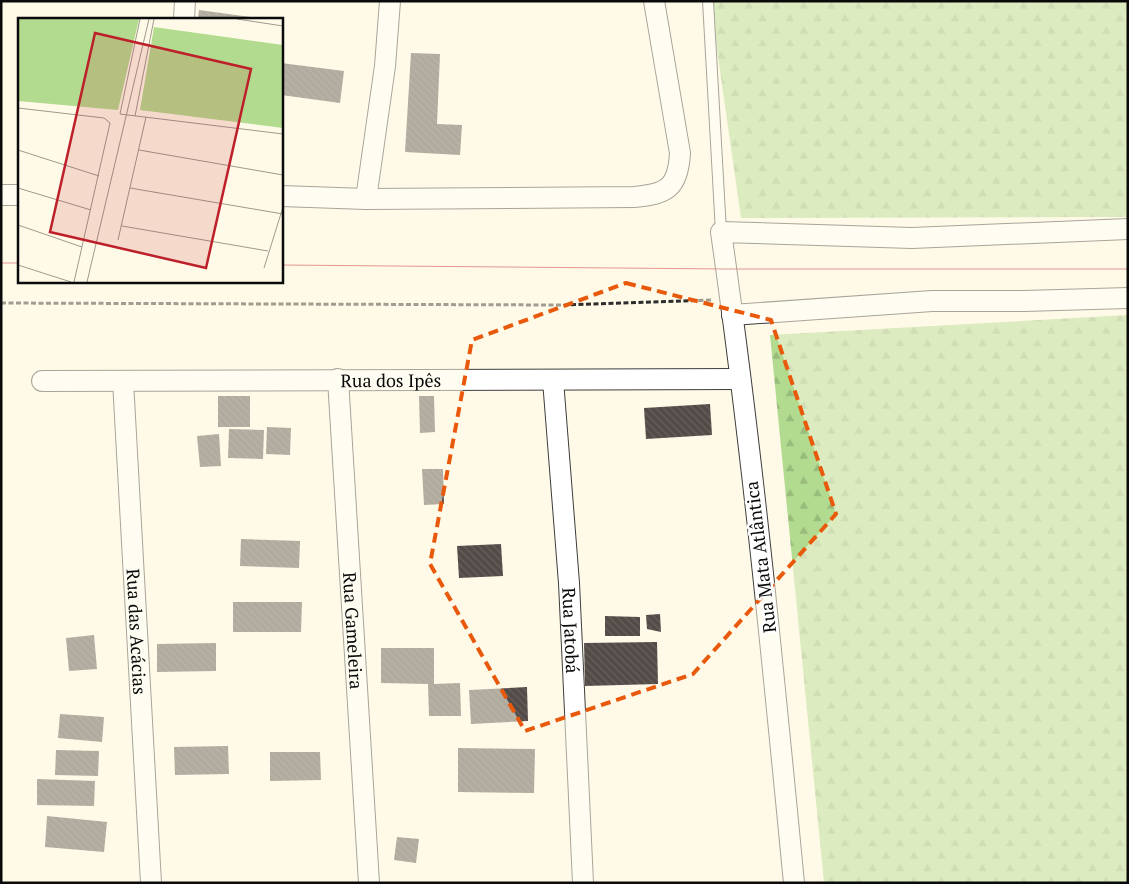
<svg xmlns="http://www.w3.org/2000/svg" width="1129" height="884" font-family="'PT Serif',serif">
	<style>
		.forest { fill: url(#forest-firs) }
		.building { fill: url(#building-back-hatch) }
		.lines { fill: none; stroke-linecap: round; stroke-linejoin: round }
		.service-casing { stroke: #3d3d3d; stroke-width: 12 }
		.minor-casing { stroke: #3d3d3d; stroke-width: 22 }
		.path { stroke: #2c2c2c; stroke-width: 3; stroke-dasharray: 5 2.5; stroke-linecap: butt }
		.service { stroke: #fff; stroke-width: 10 }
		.minor { stroke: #fff; stroke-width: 20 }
		.tram { stroke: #bd202a; stroke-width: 1 }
		.marked { fill: none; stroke: #e8590c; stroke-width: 4; stroke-dasharray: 10 6; stroke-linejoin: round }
		.labels { text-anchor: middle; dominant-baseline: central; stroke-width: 5; stroke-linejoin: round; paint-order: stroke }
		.street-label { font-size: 18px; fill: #0a0a0a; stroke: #fff }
		.inset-road { fill: none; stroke: #9d9a8f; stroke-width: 1 }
		.view { fill: #bd202a; fill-opacity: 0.15; stroke: #bd202a; stroke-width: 2.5 }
		.inset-edge { fill: none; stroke: #0a0a0a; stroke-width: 2.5 }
	</style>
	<defs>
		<pattern id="forest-firs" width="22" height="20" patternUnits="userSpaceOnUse" patternTransform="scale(1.25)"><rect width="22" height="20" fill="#b3db90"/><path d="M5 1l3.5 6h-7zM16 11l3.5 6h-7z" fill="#99bb7b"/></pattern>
		<pattern id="building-back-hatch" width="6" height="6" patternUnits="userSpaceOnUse" patternTransform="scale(1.25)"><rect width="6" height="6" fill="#534b47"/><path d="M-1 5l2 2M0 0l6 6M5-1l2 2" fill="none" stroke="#67605d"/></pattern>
	</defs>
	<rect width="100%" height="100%" fill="#fffae8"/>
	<g class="forest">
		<path d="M 710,1 L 1128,1 L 1128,217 L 741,218 Z"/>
		<path d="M 1128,315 L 1128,883 L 824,883 L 770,335 Z"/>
	</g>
	<g class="building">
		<path d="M 199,10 L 258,18 L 258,19 L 198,19 Z"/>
		<path d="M 411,53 L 440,54 L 437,124 L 462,125 L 460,155 L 405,152 Z"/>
		<path d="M 281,63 L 344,71 L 340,103 L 281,95 Z"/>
		<rect x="218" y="396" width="32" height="31"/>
		<path d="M 419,396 L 434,396 L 435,432 L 420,433 Z"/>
		<path d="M 710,404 L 712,435 L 646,439 L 644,408 Z"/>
		<path d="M 267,427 L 291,428 L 290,455 L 266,454 Z"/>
		<path d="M 229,429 L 264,430 L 263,459 L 228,458 Z"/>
		<path d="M 219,434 L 221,466 L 200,467 L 197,436 Z"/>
		<path d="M 422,469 L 443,469 L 444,504 L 424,505 Z"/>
		<path d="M 241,539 L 300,541 L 299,568 L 240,566 Z"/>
		<path d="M 501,544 L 503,576 L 459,578 L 457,546 Z"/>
		<path d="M 233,602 L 302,602 L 301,632 L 233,632 Z"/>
		<path d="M 660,614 L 661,632 L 647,629 L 646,615 Z"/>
		<path d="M 605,616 L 640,617 L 640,636 L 605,636 Z"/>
		<path d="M 94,635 L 97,669 L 69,671 L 66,638 Z"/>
		<path d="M 657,642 L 658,684 L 585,686 L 584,643 Z"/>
		<path d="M 216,643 L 216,671 L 157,672 L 157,644 Z"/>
		<path d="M 381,648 L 434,648 L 434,684 L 460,683 L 461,716 L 429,716 L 428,684 L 381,683 Z"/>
		<path d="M 527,687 L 528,721 L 471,724 L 469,690 Z"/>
		<path d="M 60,714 L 104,717 L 102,742 L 58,738 Z"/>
		<path d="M 228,746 L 229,774 L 175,775 L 174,747 Z"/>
		<path d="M 458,748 L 535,749 L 534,793 L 458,792 Z"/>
		<path d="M 56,750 L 99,751 L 98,776 L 55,775 Z"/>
		<path d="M 270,752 L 320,752 L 321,780 L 270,781 Z"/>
		<path d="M 37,779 L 95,781 L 94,806 L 37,805 Z"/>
		<path d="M 47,816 L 107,822 L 104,852 L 45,847 Z"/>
		<path d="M 397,837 L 419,839 L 416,863 L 394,860 Z"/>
	</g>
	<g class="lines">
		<g class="service-casing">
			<path id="service" d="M 708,1 L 721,232"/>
		</g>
		<g class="minor-casing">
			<g id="minor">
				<path d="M 184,19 L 185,1"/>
				<path d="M 1,195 L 19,195"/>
				<path d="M 281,196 L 366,199 L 634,197 C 667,194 678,188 680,153 L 654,1"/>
				<path d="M 366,199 L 385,66 L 390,1"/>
				<path d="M 732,315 L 932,301 L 1024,301 L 1128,298"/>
				<path id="s1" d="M 338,379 L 369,883"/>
				<path id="s2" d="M 553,380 L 569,583 L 583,883"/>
				<path id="s3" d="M 42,381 L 740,379"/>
				<path id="s4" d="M 123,381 L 151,883"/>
				<path d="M 794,883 C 773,666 752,448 721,232 L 912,238 L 1128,229"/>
			</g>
		</g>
		<path class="path" d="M 1,303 L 560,305 L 712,300"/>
		<use href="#service" class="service"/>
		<use href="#minor" class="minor"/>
		<g class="tram">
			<path d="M 1,263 L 19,263"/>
			<path d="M 281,265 L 727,269 L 1128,269"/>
		</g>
	</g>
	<path d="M0 0H1129V884H0ZM 626,283 L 771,320 L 836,514 L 693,674 L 525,731 L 430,564 L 472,340 Z" fill="#fffae8" fill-opacity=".55" fill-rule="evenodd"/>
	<path class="marked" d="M 626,283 L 771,320 L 836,514 L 693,674 L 525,731 L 430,564 L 472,340 Z"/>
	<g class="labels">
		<g class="street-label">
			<text stroke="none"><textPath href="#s3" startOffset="349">Rua dos Ipês</textPath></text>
			<text transform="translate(760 557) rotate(-97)">Rua Mata Atlântica</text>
			<text stroke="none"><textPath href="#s1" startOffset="252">Rua Gameleira</textPath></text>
			<text stroke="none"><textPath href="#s2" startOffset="251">Rua Jatobá</textPath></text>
			<text stroke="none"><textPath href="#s4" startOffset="251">Rua das Acácias</textPath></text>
		</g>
	</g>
	<g transform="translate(18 18)">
		<rect width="265" height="265" fill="#fffae8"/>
		<path d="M 0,1 L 121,1 L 100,92 L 0,83 ZM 136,9 L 265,27 L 265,110 L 122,92 Z" fill="#b3db90"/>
		<path class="inset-road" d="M 122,1 L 102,96 L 265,116M 219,1 L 265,8M 0,90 L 86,100 L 92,105 L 56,264M 117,98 L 136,1M 0,132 L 81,158M 121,132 L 265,157M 0,170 L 73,192M 112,170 L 265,196M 0,207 L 64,229M 104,208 L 250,233M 100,222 L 128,99M 0,247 L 53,264M 246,250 L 265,189M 69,264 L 131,1"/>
		<path class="view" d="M 77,15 L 233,51 L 188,250 L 32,214 Z"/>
		<rect width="265" height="265" class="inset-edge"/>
	</g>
	<rect width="1129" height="884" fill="none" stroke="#0a0a0a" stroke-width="5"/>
</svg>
